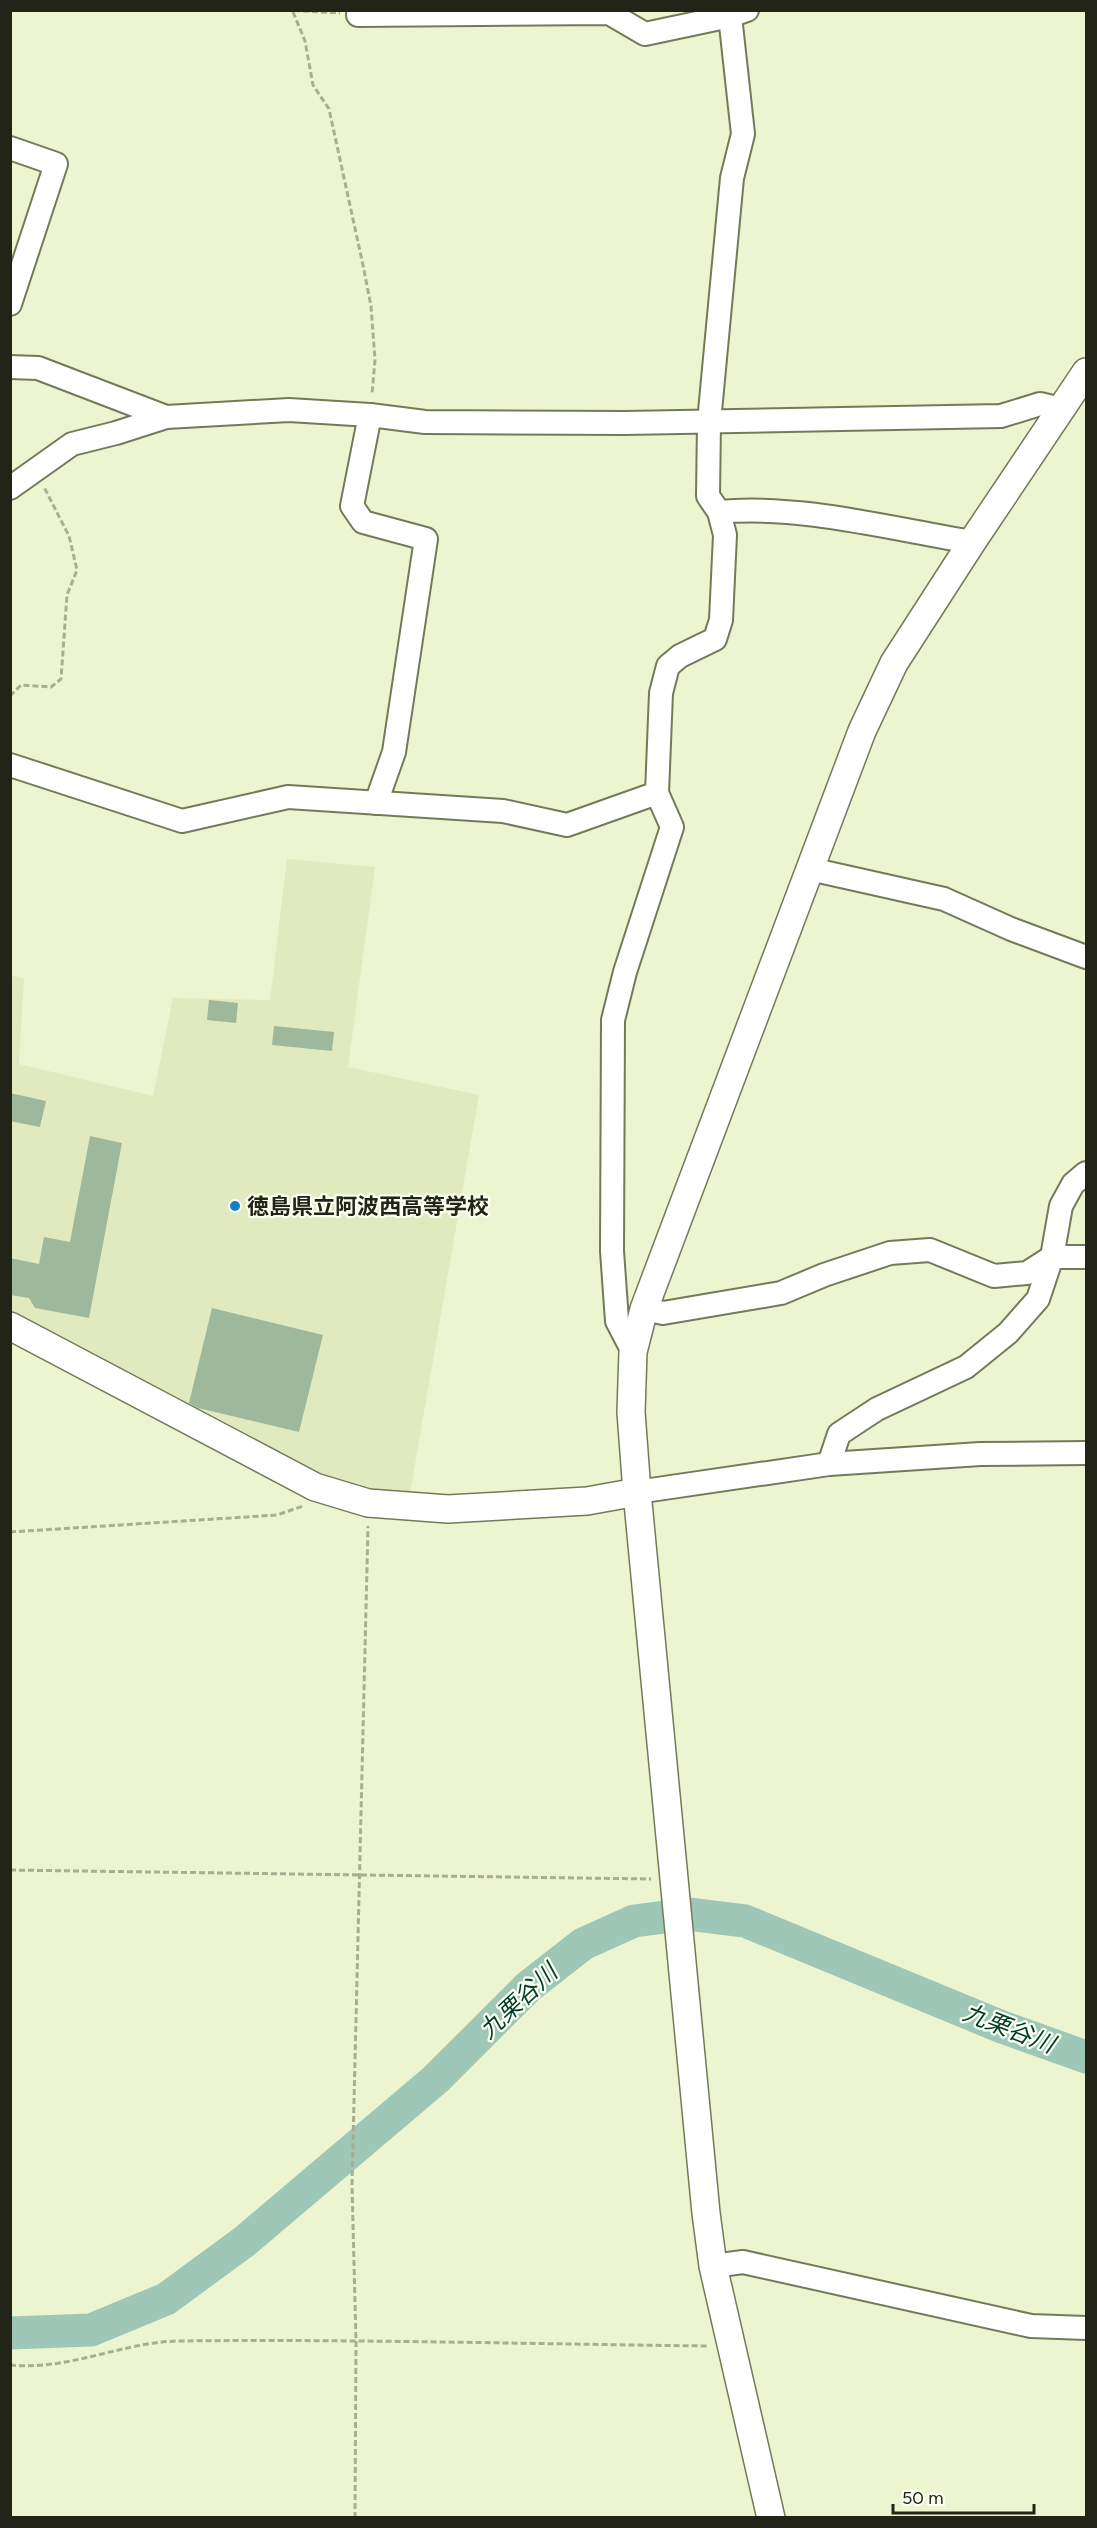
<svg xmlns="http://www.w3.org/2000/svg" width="1097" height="2528" font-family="Figtree,'Noto Sans JP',sans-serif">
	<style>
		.built { fill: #e1eabf }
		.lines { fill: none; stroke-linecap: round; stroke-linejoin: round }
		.river { stroke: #9ec7b7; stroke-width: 33 }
		.building { fill: #9eb89c }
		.minor-casing { stroke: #737a5a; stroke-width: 26 }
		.tertiary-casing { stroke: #737a5a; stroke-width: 30 }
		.path { stroke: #a8ae91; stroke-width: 3; stroke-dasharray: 6 3; stroke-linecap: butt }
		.minor { stroke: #fff; stroke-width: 22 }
		.tertiary { stroke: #fff; stroke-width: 27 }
		.poi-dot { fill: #157ec9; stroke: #fbfff0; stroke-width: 2 }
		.labels { text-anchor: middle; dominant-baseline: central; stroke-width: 4.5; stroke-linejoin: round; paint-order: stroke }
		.poi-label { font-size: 22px; font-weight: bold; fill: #222417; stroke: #fbfff0; text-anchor: start }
		.water-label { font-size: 24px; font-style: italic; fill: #003c2d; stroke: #fbfff0 }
	</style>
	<rect width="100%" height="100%" fill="#ecf4d0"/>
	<path class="built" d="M 287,859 L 375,867 L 348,1067 L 479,1095 L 410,1493 L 365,1492 L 308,1471 L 11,1317 L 10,975 L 24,979 L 19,1064 L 153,1096 L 173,998 L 270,1000 Z"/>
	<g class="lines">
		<path class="river" d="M 10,2333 L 91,2330 L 166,2299 L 245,2241 L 436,2079 L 528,1987 L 583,1944 L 634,1921 L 688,1914 L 745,1921 L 1002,2027 L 1086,2057"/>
	</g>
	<g class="building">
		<path d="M 209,1000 L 238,1003 L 236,1023 L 207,1020 Z"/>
		<path d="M 274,1026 L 334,1032 L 332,1051 L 272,1045 Z"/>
		<path d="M 10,1093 L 46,1101 L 40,1127 L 10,1121 Z"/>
		<path d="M 90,1136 L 122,1143 L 89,1318 L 35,1308 L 29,1298 L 10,1295 L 10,1258 L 39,1264 L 44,1237 L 70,1242 Z"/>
		<path d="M 212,1308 L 323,1335 L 299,1432 L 198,1408 L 189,1403 Z"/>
	</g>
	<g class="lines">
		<g class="minor-casing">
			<g id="minor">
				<path d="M 358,15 L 609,13 L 645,34 L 730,16 L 747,10"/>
				<path d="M 10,148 L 56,164 L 10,304"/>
				<path d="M 10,367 L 38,368 L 166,417"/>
				<path d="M 370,415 L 352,506 L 363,522 L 426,539 L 394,752 L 376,803"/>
				<path d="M 10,488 L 72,444 L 116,433 L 166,417 L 289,410 L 370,415 L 425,422 L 625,423 L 1001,416 L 1040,404 L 1061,409"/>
				<path d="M 719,512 C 798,504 892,529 972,542"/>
				<path d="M 10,765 L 182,821 L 288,797 L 503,811 L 567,825 L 657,793"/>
				<path d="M 810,869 L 944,899 L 1011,929 L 1086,957"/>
				<path d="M 644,1309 L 663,1313 L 781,1293 L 824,1275 L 890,1253 L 930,1250 L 994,1276 L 1027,1273 L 1052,1257 L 1086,1257"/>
				<path d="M 633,1352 L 617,1321 L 612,1251 L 613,1020 L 625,972 L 672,827 L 657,793 L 661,693 L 668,666 L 680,656 L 715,639 L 721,620 L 725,535 L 719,512 L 708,496 L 709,422 L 732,178 L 743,134 L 730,16"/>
				<path d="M 829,1464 L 839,1434 L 877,1409 L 966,1367 L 1008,1333 L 1038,1299 L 1052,1257 L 1061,1206 L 1073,1184 L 1086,1173"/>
				<path d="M 637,1492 L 829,1464 L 980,1454 L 1086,1453"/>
				<path d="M 713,2266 L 743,2262 L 1031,2326 L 1086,2328"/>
			</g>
		</g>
		<g class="tertiary-casing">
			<g id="tertiary">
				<path d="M 10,1326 L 315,1487 L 368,1503 L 448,1509 L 587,1501 L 637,1492"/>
				<path d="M 771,2518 L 713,2266 L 706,2213 L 637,1492 L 631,1412 L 633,1352 L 644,1309 L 862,731 L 894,663 L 972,542 L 1086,372"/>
			</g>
		</g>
		<g class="path">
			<path d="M 285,10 L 340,13"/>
			<path d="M 293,12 L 305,41 L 313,85 L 329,109 L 363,265 L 371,306 L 375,360 L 372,394"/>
			<path d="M 10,696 L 21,685 L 51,687 L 61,679 L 67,595 L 77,570 L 69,536 L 44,487"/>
			<path d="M 10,1532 L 277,1515 L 303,1506"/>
			<path d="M 10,1870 L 651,1879"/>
			<path d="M 10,2365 C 70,2371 124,2341 181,2341 C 356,2339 532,2344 708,2346"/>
			<path d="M 355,2518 L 356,2341 L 352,2184 L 368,1526"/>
		</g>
		<use href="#minor" class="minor"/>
		<use href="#tertiary" class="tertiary"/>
	</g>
	<circle class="poi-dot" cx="235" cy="1206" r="6"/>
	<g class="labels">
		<g class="poi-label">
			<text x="247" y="1206">徳島県立阿波西高等学校</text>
		</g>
		<g class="water-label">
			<text transform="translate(518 2001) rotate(-43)">九栗谷川</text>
			<text transform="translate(1009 2028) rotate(21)">九栗谷川</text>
		</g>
	</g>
	<rect width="1097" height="2528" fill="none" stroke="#222417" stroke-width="24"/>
	<path d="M893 2504v9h141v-9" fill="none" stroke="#222417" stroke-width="3"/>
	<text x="902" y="2504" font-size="18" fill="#222417" stroke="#fbfff0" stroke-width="4.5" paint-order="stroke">50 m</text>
</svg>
